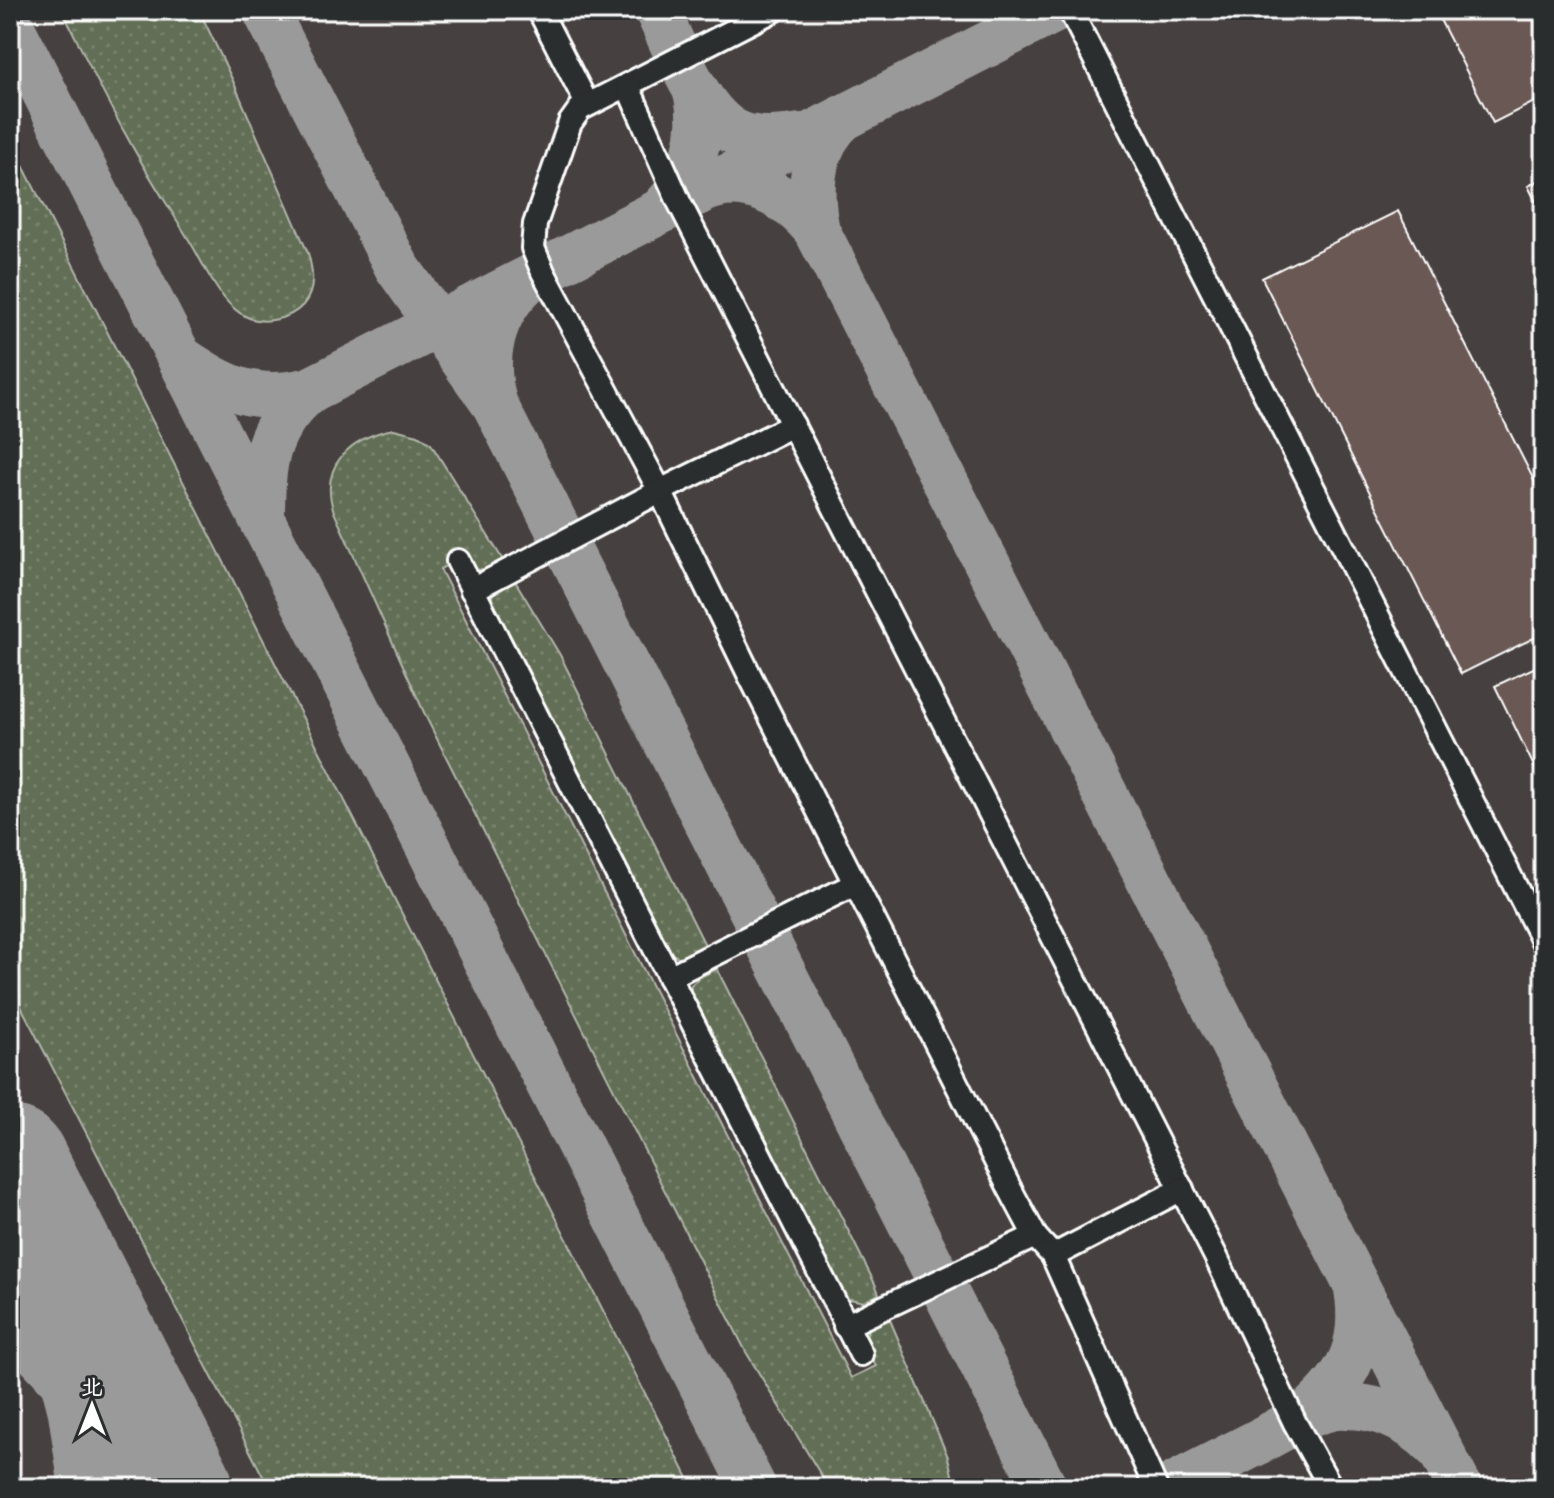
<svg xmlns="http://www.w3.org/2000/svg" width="1554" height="1498" font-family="Mali,'LXGW WenKai TC',sans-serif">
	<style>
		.built { fill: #47403f }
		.grass { fill: url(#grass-dots); stroke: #b0b6aa; stroke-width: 2 }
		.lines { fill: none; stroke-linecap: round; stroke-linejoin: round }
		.taxiway { stroke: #9b9a9a; stroke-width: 46 }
		.runway { stroke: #9b9a9a; stroke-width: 116 }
		.building { fill: #6b5954; stroke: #fff; stroke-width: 2 }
		.minor-casing { stroke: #fff; stroke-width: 28 }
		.minor { stroke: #2a2d2e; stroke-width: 22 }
	</style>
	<defs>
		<pattern id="grass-dots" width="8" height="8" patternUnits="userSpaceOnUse" patternTransform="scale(2)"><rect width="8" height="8" fill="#626e55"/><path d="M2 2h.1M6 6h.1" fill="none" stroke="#7a846e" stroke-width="1.8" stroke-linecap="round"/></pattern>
	</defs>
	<rect width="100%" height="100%" fill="#373636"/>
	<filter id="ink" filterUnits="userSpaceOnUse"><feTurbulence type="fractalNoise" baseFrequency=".0125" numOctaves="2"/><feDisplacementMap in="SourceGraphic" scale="16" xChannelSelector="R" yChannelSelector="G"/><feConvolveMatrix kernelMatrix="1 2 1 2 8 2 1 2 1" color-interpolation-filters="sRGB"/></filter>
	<g filter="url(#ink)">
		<rect class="built" x="10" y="10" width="1534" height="1478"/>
		<g class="grass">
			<path d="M 62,10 L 199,10 L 233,81 L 308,253 C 313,271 316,290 303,305 C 290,319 265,325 247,317 C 220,305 204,264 189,240 C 168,205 145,171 126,135 C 103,95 83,52 62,10 Z"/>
			<path d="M 10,140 L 693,1488 L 269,1488 L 10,985 Z"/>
			<path d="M 394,429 L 418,435 L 431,444 L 503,560 L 486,569 L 476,570 L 464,556 L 440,569 L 851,1378 L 876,1366 C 862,1337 860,1331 888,1315 L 948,1457 L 955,1488 L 829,1488 L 746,1352 L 427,719 L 334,512 C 318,465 351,437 394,429 Z"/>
			<path d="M 512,576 L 560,655 L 707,949 L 682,959 L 666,951 L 493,612 L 491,600 L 495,587 Z"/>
			<path d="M 717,969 L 876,1286 L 879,1294 L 864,1302 L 845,1298 L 690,1000 L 691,985 L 700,977 Z"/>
		</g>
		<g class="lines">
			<g class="taxiway">
				<path d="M 265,10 L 397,267 L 495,405 L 1045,1488"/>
				<path d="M 657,10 C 675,47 699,117 739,134 C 757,142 782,139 801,136"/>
				<path d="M 10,24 L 754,1488"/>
				<path d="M 699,192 C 743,169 789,196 817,231 L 1460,1488"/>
				<path d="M 661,211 C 693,179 706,134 696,90"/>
				<path d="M 817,231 C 808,190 810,147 844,117"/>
				<path d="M 180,358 C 225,388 254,404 310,390 L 1055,10"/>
				<path d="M 495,405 C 481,360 491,313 527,281"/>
				<path d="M 262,519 C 262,462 265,428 310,390"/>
				<path d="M 10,1191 L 29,1246 L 71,1412 L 82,1488"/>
				<path d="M 10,1326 C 61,1376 107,1430 150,1488"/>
				<path d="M 1300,1420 C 1345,1383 1367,1350 1357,1289"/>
				<path d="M 1168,1488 C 1197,1473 1227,1458 1256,1443 C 1276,1432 1296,1420 1317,1412 C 1358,1396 1408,1416 1436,1446"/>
			</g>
			<path class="runway" d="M 10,1164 L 175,1488"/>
		</g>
		<g class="building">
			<path d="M 1435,10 L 1544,10 L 1544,97 L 1493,123 Z"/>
			<path d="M 1544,178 L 1544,218 L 1528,186 Z"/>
			<path d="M 1398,211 L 1544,500 L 1544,633 L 1461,674 L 1262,278 Z"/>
			<path d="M 1544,663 L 1544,787 L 1495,686 Z"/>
		</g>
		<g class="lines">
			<g class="minor-casing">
				<g id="minor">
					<path d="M 539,10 L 587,104"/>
					<path d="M 774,10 L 580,109 L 570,123 L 535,224 L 533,248 L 543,272 L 660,491 L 751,678 L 1010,1189 L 1035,1236 L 1053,1256 L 1156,1488"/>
					<path d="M 1070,10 L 1544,943"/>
					<path d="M 628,87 L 679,202 L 1216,1257 L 1295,1423 L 1331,1488"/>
					<path d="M 458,561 L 861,1354"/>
					<path d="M 472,590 L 660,491 L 793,425"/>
					<path d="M 669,977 L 855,884"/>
					<path d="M 1053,1256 L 1182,1189"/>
					<path d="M 845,1326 L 1035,1236"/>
				</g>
			</g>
			<use href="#minor" class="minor"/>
		</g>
	</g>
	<rect width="1554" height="1498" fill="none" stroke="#2a2d2e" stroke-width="40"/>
	<rect x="20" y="20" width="1514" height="1458" fill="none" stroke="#fff" stroke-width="3" filter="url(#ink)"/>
	<g transform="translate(92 1406)" stroke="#2a2d2e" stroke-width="6" paint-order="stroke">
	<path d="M0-6L14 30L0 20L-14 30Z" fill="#ffffff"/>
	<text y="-12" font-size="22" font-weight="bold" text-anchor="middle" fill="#ffffff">北</text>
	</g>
</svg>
